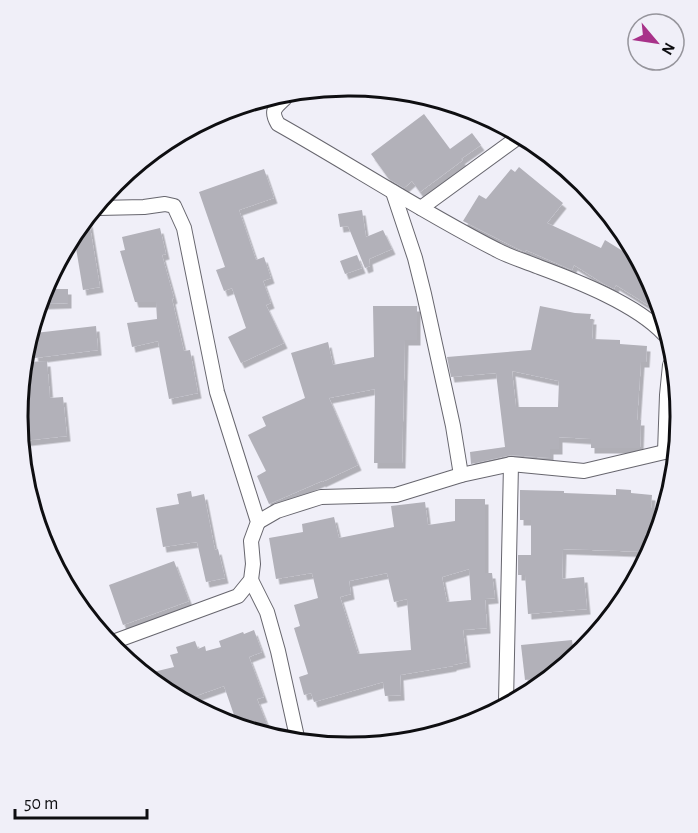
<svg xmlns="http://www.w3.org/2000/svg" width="698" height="833" font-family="'Alegreya Sans',sans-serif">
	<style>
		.building { fill: #b2b1b9; fill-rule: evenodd; filter: url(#shadow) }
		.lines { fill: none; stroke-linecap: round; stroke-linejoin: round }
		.minor-casing { stroke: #67666e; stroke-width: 16 }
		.minor { stroke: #fff; stroke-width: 14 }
		.rim { fill: none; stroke: #0e0e11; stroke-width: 3 }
	</style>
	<defs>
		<filter id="shadow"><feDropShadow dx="3.5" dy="5.5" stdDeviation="0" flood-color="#0004"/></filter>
	</defs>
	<rect width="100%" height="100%" fill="#f0eff8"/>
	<g class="building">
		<path d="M 424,114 L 450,149 L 472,133 L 481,145 L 461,159 L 463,160 L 420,192 L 412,181 L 404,188 L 389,179 L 371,154 Z"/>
		<path d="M 519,167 L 563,203 L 547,223 L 601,248 L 605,240 L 634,258 L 655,290 L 655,292 L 648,305 L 616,285 L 614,289 L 604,284 L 574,265 L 572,270 L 526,250 L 525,252 L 516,248 L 463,221 L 479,195 L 486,199 L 511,169 L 515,172 Z"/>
		<path d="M 264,169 L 274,198 L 239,210 L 256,260 L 264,257 L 271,278 L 263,281 L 271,303 L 266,305 L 284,343 L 241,363 L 228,337 L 246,328 L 232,288 L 224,291 L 216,270 L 225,267 L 199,192 Z"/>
		<path d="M 362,210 L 366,237 L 383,230 L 392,249 L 369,259 L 370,266 L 365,268 L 348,226 L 340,227 L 338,214 Z"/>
		<path d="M 89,221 L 100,287 L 83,290 L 75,242 Z"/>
		<path d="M 160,228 L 166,254 L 162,255 L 174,298 L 172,299 L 184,351 L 190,350 L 198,393 L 169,399 L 158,341 L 132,347 L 127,323 L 157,319 L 156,302 L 135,302 L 120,251 L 125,250 L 122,237 Z"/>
		<path d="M 357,255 L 362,268 L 345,274 L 340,261 Z"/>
		<path d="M 43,289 L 68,289 L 68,303 L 40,304 Z"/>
		<path d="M 373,306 L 417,306 L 417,340 L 405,340 L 402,463 L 374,463 L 375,389 L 329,398 L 358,465 L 322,482 L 322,481 L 269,504 L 257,476 L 266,471 L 248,435 L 266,426 L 262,417 L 305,398 L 291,353 L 328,342 L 333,365 L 374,357 Z"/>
		<path d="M 540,306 L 575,313 L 591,314 L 590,319 L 593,319 L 592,339 L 620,340 L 620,344 L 647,346 L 646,362 L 641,362 L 637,420 L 641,420 L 640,448 L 591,448 L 591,439 L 559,437 L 559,449 L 550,449 L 550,458 L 511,455 L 471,464 L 470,452 L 505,447 L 496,373 L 451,377 L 447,357 L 531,350 ZM 512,371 L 559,381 L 558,407 L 516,407 Z"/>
		<path d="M 96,326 L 98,350 L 35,358 L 33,342 L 35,333 Z"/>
		<path d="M 47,361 L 50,398 L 63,397 L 67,436 L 23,441 L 18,417 L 29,362 Z"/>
		<path d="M 616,489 L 631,490 L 631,493 L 652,495 L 651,508 L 662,508 L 655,543 L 649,552 L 563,549 L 562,579 L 584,577 L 587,609 L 528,614 L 525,575 L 518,575 L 518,555 L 531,555 L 531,520 L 520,520 L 520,490 L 564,491 L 564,493 L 616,495 Z"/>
		<path d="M 191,491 L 192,497 L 204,494 L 215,550 L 218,549 L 225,578 L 206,582 L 197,542 L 163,547 L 156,508 L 179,504 L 177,494 Z"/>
		<path d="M 455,499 L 485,499 L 485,573 L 492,573 L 495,598 L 485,599 L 487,628 L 463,630 L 467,662 L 453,665 L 453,666 L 400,675 L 401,695 L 385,696 L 383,682 L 314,702 L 311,693 L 304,695 L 299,677 L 308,674 L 294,628 L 300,626 L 294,605 L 318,598 L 312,573 L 276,579 L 269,538 L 303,532 L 302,524 L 334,517 L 339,538 L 394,527 L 391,506 L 425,502 L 428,525 L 455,521 ZM 469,569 L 471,600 L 447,602 L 442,577 ZM 387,573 L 394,602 L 407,599 L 411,650 L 358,654 L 340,597 L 351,594 L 349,581 Z"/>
		<path d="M 174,561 L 189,601 L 123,625 L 109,585 Z"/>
		<path d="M 254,630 L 262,652 L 249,657 L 264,697 L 257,699 L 270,732 L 220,721 L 234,715 L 224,686 L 187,699 L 149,673 L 174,667 L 170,655 L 178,653 L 176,647 L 195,641 L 198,649 L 205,646 L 206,651 L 221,647 L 219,641 L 243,632 L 244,634 Z"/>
		<path d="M 572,640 L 574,657 L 543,678 L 525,680 L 521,645 Z"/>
	</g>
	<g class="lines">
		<g class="minor-casing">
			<g id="minor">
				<path d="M 285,98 C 275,108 270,110 278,124 C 351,165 422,212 497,250 C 510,257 525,261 539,267 C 577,281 636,304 664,334"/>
				<path d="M 393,192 L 415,258 L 424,294 L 453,426 L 461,475"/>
				<path d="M 98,208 L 144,207 L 165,204 L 174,206 L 184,228 L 217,392 L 258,522 L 251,541 L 253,564 L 251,580 L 238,596 L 110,643"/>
				<path d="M 421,208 L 517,138"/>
				<path d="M 665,452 L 667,395 L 670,365"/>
				<path d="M 258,522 L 277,511 L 321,497 L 396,495 L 461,475 L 511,464 L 584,471 L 673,450"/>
				<path d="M 251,580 L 267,612 L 278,651 L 297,737"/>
				<path d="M 506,702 L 511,464"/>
			</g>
		</g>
		<use href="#minor" class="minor"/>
	</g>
	<path d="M0 0H698V833H0ZM348 96H350A320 320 0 0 1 670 416V417A320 320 0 0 1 350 737H348A320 320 0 0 1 28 417V416A320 320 0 0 1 348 96Z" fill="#f0eff8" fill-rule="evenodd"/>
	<path class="rim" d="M348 96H350A320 320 0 0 1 670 416V417A320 320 0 0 1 350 737H348A320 320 0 0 1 28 417V416A320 320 0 0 1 348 96Z"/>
	<g transform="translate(656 42) rotate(119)"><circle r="28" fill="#f0eff8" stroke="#96959c" stroke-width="1.5"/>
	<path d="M0-4.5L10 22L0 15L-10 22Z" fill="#a83289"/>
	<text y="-9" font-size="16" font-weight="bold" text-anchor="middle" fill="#0e0e11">N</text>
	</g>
	<path d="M15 809v9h132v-9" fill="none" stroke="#0e0e11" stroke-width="3"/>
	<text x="24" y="809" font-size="18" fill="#0e0e11" stroke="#f0eff8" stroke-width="4.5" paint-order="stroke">50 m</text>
</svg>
